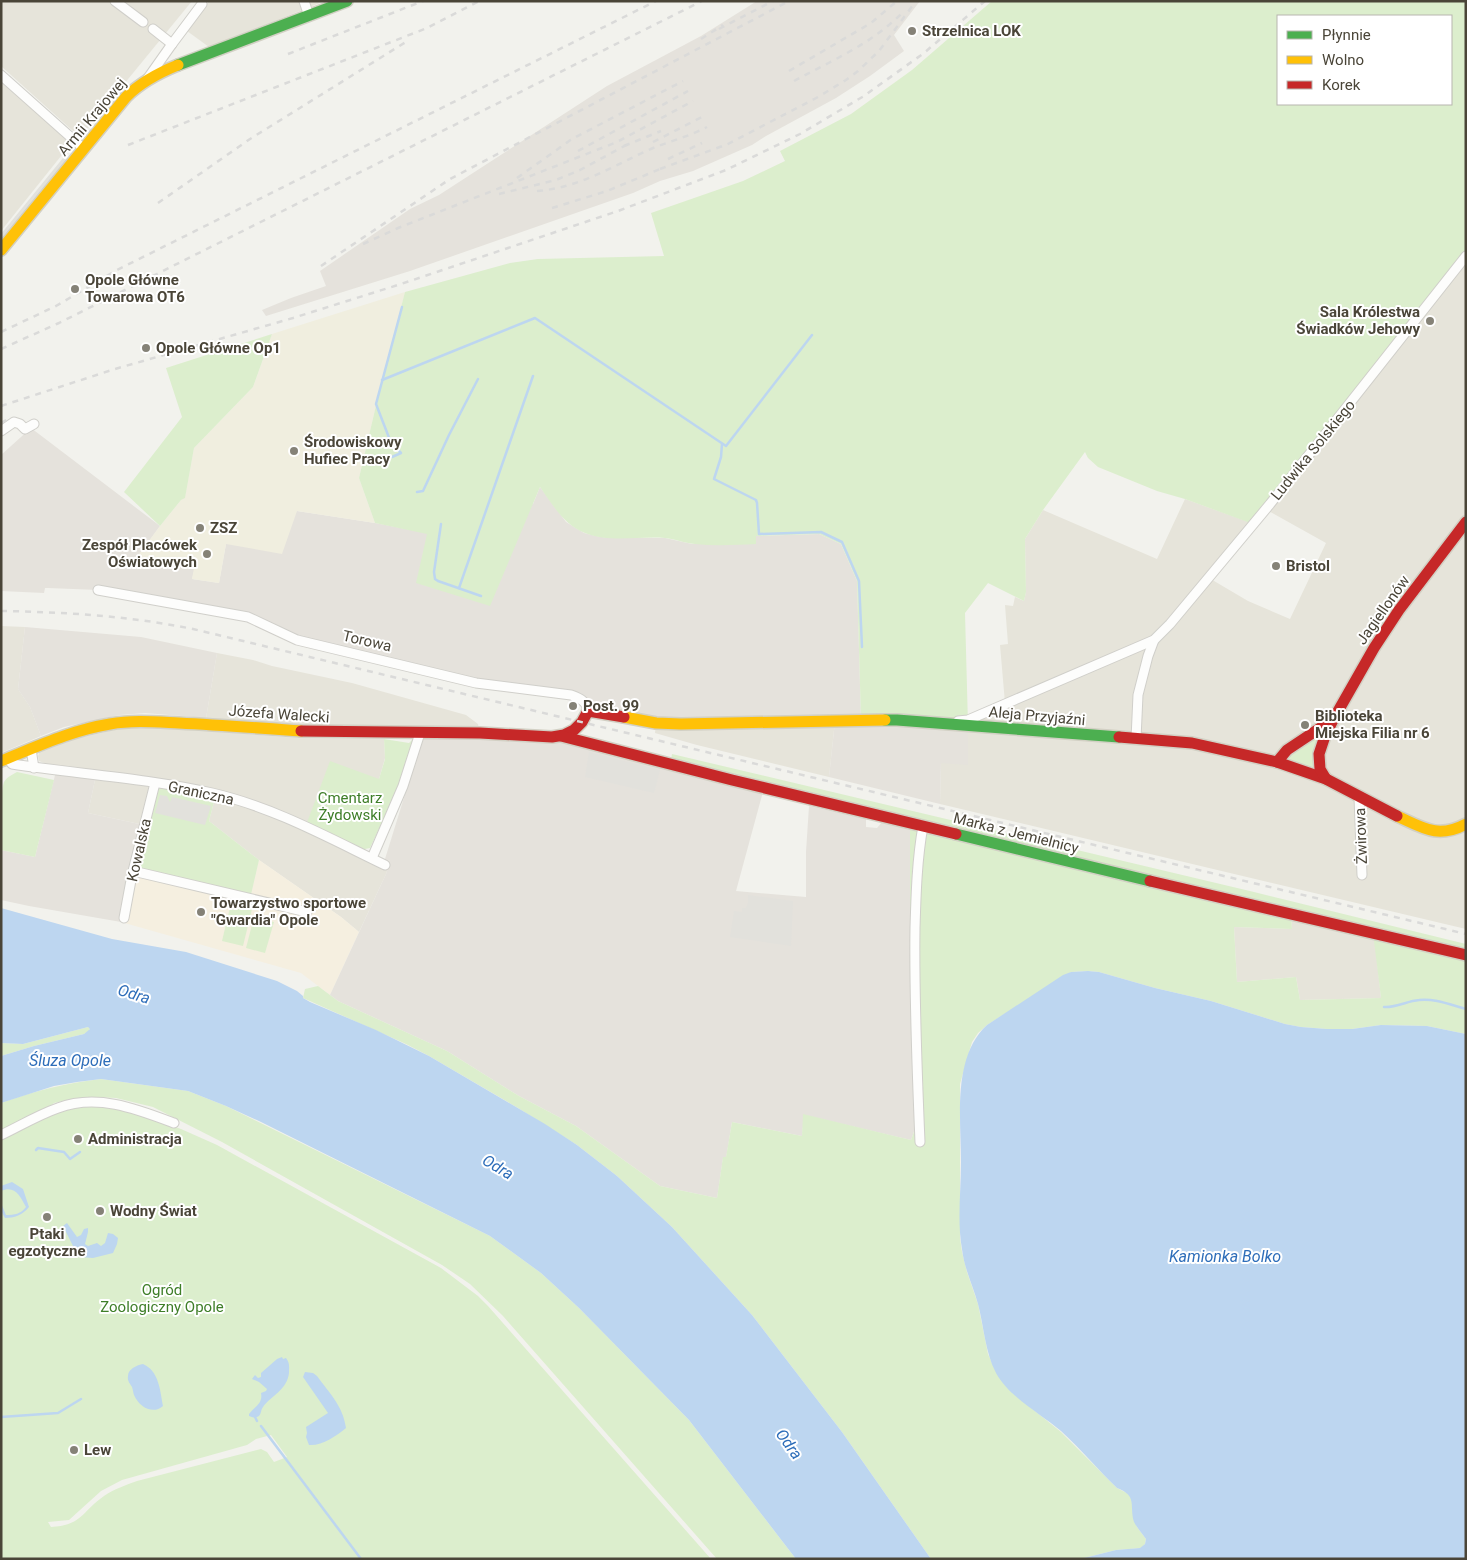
<svg xmlns="http://www.w3.org/2000/svg" width="1467" height="1560" font-family="Roboto,sans-serif">
	<style>
		.residential { fill: #e6e4da }
		.commercial { fill: #f5efe0 }
		.industrial { fill: #e5e2dc }
		.education { fill: #f0eedf }
		.green { fill: #dceecd; fill-rule: evenodd }
		.parking { fill: #e2e1dc }
		.water { fill: #bdd6f0 }
		.lines { fill: none; stroke-linecap: round; stroke-linejoin: round }
		.stream { stroke: #bdd6f0; stroke-width: 2.5 }
		.street-casing { stroke: #d0cfca; stroke-width: 11 }
		.fast-casing { stroke: #d2d0c4; stroke-width: 14 }
		.slow-casing { stroke: #d2d0c4; stroke-width: 14 }
		.jam-casing { stroke: #d2d0c4; stroke-width: 14 }
		.street { stroke: #fdfdfc; stroke-width: 9 }
		.fast { stroke: #4caf50; stroke-width: 11 }
		.slow { stroke: #ffc107; stroke-width: 11 }
		.jam { stroke: #c62828; stroke-width: 11 }
		.rail { stroke: #dadad9; stroke-width: 2.5; stroke-dasharray: 6 6; stroke-linecap: butt }
		.poi-dot { fill: #858277; stroke: #fff; stroke-width: 2 }
		.labels { text-anchor: middle; dominant-baseline: central; stroke-width: 4; stroke-linejoin: round; paint-order: stroke }
		.poi-label { font-size: 15px; font-weight: bold; fill: #4a4538; stroke: #fff; text-anchor: start }
		.street-label { font-size: 15px; fill: #4a4538; stroke: #fff }
		.park-label { font-size: 15px; fill: #3e7e28; stroke: #fff }
		.water-label { font-size: 16px; font-style: italic; fill: #2d6db9; stroke: #fff }
	</style>
	<rect width="100%" height="100%" fill="#f2f2ed"/>
	<g class="residential">
		<path d="M 1,1 L 192,1 L 88,128 L 83,130 L 73,131 L 1,66 Z"/>
		<path d="M 209,1 L 325,1 L 209,47 L 187,31 Z"/>
		<path d="M 1,81 L 63,137 L 69,143 L 69,146 L 1,231 Z"/>
		<path d="M 1466,256 L 1466,929 L 940,804 L 941,762 L 968,764 L 968,720 L 1005,703 L 1000,645 L 1008,644 L 1005,605 L 1013,606 L 1015,597 L 1024,601 L 1026,592 L 1025,539 L 1043,510 L 1157,559 L 1185,499 L 1246,521 L 1253,524 L 1209,578 L 1248,601 L 1290,619 L 1326,543 L 1265,509 Z"/>
		<path d="M 1,626 L 25,627 L 18,689 L 30,707 L 41,736 L 1,753 Z"/>
		<path d="M 217,653 L 253,660 L 272,666 L 352,683 L 466,715 L 478,724 L 480,733 L 205,724 Z"/>
		<path d="M 835,721 L 829,777 L 697,745 L 655,733 L 656,723 Z"/>
		<path d="M 143,727 L 175,728 L 297,738 L 384,739 L 385,758 L 379,779 L 306,825 L 216,791 L 44,763 L 39,761 L 38,756 L 40,751 L 74,739 L 119,729 Z"/>
		<path d="M 96,775 L 155,783 L 144,825 L 88,813 Z"/>
		<path d="M 216,794 L 254,806 L 385,864 L 385,859 L 390,861 L 386,874 L 359,932 L 341,917 L 259,860 L 209,821 Z"/>
		<path d="M 1291,915 L 1374,933 L 1381,998 L 1300,1000 L 1296,977 L 1237,982 L 1234,927 L 1292,929 Z"/>
	</g>
	<path class="commercial" d="M 259,860 L 341,917 L 359,932 L 330,995 L 301,973 L 121,922 L 133,871 L 250,898 Z"/>
	<g class="industrial">
		<path d="M 757,1 L 920,1 L 894,35 L 904,51 L 870,76 L 836,98 L 766,136 L 752,145 L 693,171 L 660,181 L 633,193 L 410,271 L 266,316 L 262,310 L 291,298 L 326,286 L 320,271 L 410,209 L 439,195 L 607,86 L 701,36 Z"/>
		<path d="M 31,428 L 160,526 L 137,558 L 195,568 L 192,579 L 219,583 L 226,544 L 297,511 L 375,523 L 427,533 L 533,504 L 540,487 L 566,522 L 584,533 L 596,536 L 609,538 L 665,538 L 692,544 L 756,543 L 755,536 L 819,534 L 841,544 L 857,581 L 861,720 L 968,725 L 968,765 L 941,763 L 940,804 L 829,777 L 835,721 L 681,724 L 588,711 L 579,698 L 492,685 L 298,640 L 248,617 L 98,590 L 48,588 L 45,588 L 44,593 L 1,591 L 1,455 Z"/>
		<path d="M 25,627 L 141,637 L 217,653 L 206,718 L 145,713 L 120,715 L 64,727 L 41,736 L 30,707 L 18,689 Z"/>
		<path d="M 424,733 L 552,737 L 764,788 L 736,891 L 806,897 L 806,852 L 809,806 L 866,819 L 866,827 L 877,828 L 882,822 L 910,830 L 915,1129 L 911,1140 L 804,1115 L 802,1136 L 732,1122 L 726,1158 L 723,1158 L 717,1198 L 660,1186 L 576,1126 L 519,1096 L 447,1051 L 338,1001 L 330,995 L 386,874 L 390,861 L 385,859 Z"/>
		<path d="M 56,771 L 96,775 L 88,813 L 144,825 L 121,922 L 29,906 L 1,900 L 1,850 L 35,857 Z"/>
	</g>
	<path class="education" d="M 405,292 L 382,380 L 359,478 L 375,523 L 297,511 L 282,554 L 226,544 L 219,583 L 192,579 L 194,568 L 136,558 L 160,526 L 181,500 L 185,497 L 194,448 L 253,387 L 272,334 Z"/>
	<g class="green">
		<path d="M 992,1 L 1466,1 L 1466,256 L 1253,524 L 1185,499 L 1157,491 L 1098,467 L 1088,458 L 1085,452 L 1043,510 L 1025,539 L 1026,592 L 1024,601 L 988,583 L 965,613 L 968,725 L 861,720 L 857,581 L 841,544 L 819,534 L 756,536 L 756,544 C 735,545 715,546 695,544 C 684,543 675,539 665,538 C 638,536 610,543 585,533 C 564,525 552,504 540,487 L 490,606 L 416,583 L 427,534 L 375,523 L 359,478 L 382,380 L 405,292 L 510,263 L 538,259 L 664,256 L 651,213 L 743,181 L 785,161 L 780,151 L 851,114 L 912,70 ZM 1278,16 L 1451,16 L 1451,104 L 1278,104 Z"/>
		<path d="M 272,334 L 253,387 L 194,448 L 185,498 L 181,500 L 160,526 L 124,492 L 182,417 L 166,368 Z"/>
		<path d="M 1333,720 L 1320,769 L 1291,766 L 1282,754 Z"/>
		<path d="M 384,739 L 409,743 L 412,740 L 414,740 L 399,786 L 370,848 L 360,850 L 306,825 L 330,761 L 379,779 L 385,759 Z"/>
		<path d="M 672,754 L 1254,892 L 1466,944 L 1466,1034 L 1427,1026 L 1381,1025 L 1352,1029 L 1327,1029 L 1301,1027 L 1285,1024 L 1211,1001 L 1155,988 L 1099,972 L 1088,971 L 1071,972 L 987,1025 L 978,1033 L 972,1042 L 960,1084 L 960,1238 L 962,1252 L 967,1272 L 978,1304 L 988,1354 L 992,1363 L 1005,1385 L 1015,1395 L 1061,1432 L 1117,1488 L 1129,1494 L 1132,1500 L 1132,1509 L 1137,1527 L 1146,1539 L 1145,1544 L 1141,1548 L 1116,1550 L 1080,1559 L 931,1559 L 842,1432 L 752,1315 L 672,1227 L 617,1176 L 577,1145 L 518,1108 L 429,1056 L 406,1044 L 303,998 L 305,989 L 318,986 L 338,1001 L 447,1051 L 519,1096 L 576,1126 L 660,1186 L 717,1198 L 723,1157 L 726,1157 L 732,1122 L 802,1136 L 803,1114 L 911,1140 L 915,1129 L 910,902 L 910,822 L 670,765 ZM 1291,915 L 1373,933 L 1381,998 L 1300,1000 L 1296,977 L 1237,982 L 1234,927 L 1292,929 Z"/>
		<path d="M 17,772 L 54,780 L 35,857 L 1,850 C 1,835 0,793 4,782 C 8,776 12,775 17,772 Z"/>
		<path d="M 155,783 L 216,794 L 209,821 L 259,860 L 250,899 L 133,871 Z"/>
		<path d="M 232,899 L 253,905 L 243,946 L 222,941 Z"/>
		<path d="M 254,917 L 274,922 L 265,953 L 246,948 Z"/>
		<path d="M 88,1027 L 90,1028 L 89,1031 L 84,1034 L 34,1046 L 1,1056 L 1,1043 L 23,1044 Z"/>
		<path d="M 101,1079 L 188,1091 L 226,1106 L 490,1236 L 541,1273 L 579,1308 L 689,1420 L 796,1559 L 717,1559 L 503,1316 L 470,1284 L 442,1265 L 222,1142 L 153,1107 L 116,1098 L 96,1097 L 71,1099 L 54,1103 L 41,1113 L 1,1132 L 1,1103 C 34,1091 66,1083 101,1079 Z"/>
		<path d="M 94,1104 L 124,1108 L 181,1129 L 217,1145 L 441,1268 L 478,1296 L 488,1306 L 711,1559 L 1,1559 L 1,1137 L 60,1109 ZM 271,1435 L 287,1457 L 274,1462 L 267,1452 L 261,1449 L 137,1481 C 126,1485 114,1489 104,1496 C 81,1512 83,1525 51,1527 L 48,1522 L 69,1520 L 101,1491 L 122,1480 L 247,1445 L 256,1439 Z"/>
	</g>
	<g class="parking">
		<path d="M 63,158 L 68,161 L 1,240 L 1,234 Z"/>
		<path d="M 589,752 L 660,770 L 654,793 L 585,777 Z"/>
		<path d="M 160,795 L 167,796 L 170,802 L 172,797 L 211,806 L 205,825 L 155,813 Z"/>
		<path d="M 748,895 L 793,901 L 791,946 L 730,937 L 734,911 L 742,912 L 742,908 L 746,908 L 748,903 Z"/>
	</g>
	<g class="water">
		<path d="M 1,908 L 112,939 L 186,952 L 277,981 L 297,991 L 303,996 L 303,998 L 310,1002 L 376,1030 L 429,1056 L 545,1124 L 577,1145 L 617,1176 L 672,1227 L 752,1315 L 842,1432 L 931,1559 L 796,1559 L 689,1420 L 579,1308 L 541,1273 L 490,1236 L 259,1121 L 226,1106 L 188,1091 L 101,1079 L 77,1082 L 54,1086 L 1,1103 L 1,1056 L 34,1046 L 84,1034 L 90,1029 L 88,1027 L 23,1044 L 1,1043 Z"/>
		<path d="M 1088,971 L 1099,972 L 1155,988 L 1211,1001 L 1285,1024 L 1301,1027 L 1327,1029 L 1352,1029 L 1381,1025 L 1427,1026 L 1466,1034 L 1466,1559 L 1080,1559 L 1116,1550 L 1140,1548 L 1145,1544 L 1146,1539 C 1142,1533 1137,1528 1134,1522 C 1129,1505 1138,1496 1117,1488 C 1098,1470 1081,1449 1061,1431 C 1041,1414 1009,1397 996,1373 C 985,1352 984,1327 978,1304 C 973,1286 964,1268 962,1249 C 957,1221 961,1191 961,1162 C 961,1119 952,1057 987,1025 L 1063,975 L 1071,972 Z"/>
		<path d="M 12,1182 L 23,1189 L 29,1207 C 23,1215 14,1218 5,1218 L 1,1211 L 1,1203 L 6,1215 C 14,1215 21,1214 26,1207 C 20,1196 15,1185 1,1191 L 1,1186 Z"/>
		<path d="M 67,1223 L 77,1237 L 81,1235 L 84,1229 L 88,1228 L 88,1232 L 85,1244 L 88,1246 L 97,1243 L 101,1246 L 105,1243 L 108,1233 L 113,1234 L 118,1238 L 117,1244 L 113,1253 L 93,1258 L 80,1257 L 79,1253 L 74,1248 L 63,1226 Z"/>
		<path d="M 282,1357 L 283,1359 L 286,1358 C 290,1363 289,1367 289,1373 C 287,1390 272,1395 263,1407 C 260,1411 262,1415 257,1417 C 253,1418 252,1417 249,1416 L 249,1414 C 255,1406 263,1404 261,1393 L 266,1391 L 267,1389 L 259,1382 L 252,1379 L 255,1375 L 258,1378 L 261,1377 L 261,1373 L 277,1359 Z"/>
		<path d="M 143,1364 C 159,1371 160,1390 163,1406 C 153,1415 139,1407 134,1395 C 133,1392 133,1390 132,1387 C 130,1384 127,1380 128,1376 C 128,1369 137,1365 143,1364 Z"/>
		<path d="M 305,1372 L 313,1373 L 317,1376 C 330,1394 343,1406 346,1428 C 336,1436 322,1446 309,1445 L 306,1437 L 307,1433 L 306,1427 L 328,1413 L 303,1377 Z"/>
	</g>
	<g class="lines">
		<g class="stream">
			<path d="M 382,380 L 535,318 L 726,446 L 812,335"/>
			<path d="M 722,444 L 721,457 L 714,479 L 756,500 L 757,503 L 759,534 L 821,532 L 842,542 L 859,581 L 862,647"/>
			<path d="M 392,457 L 401,453 L 398,450 L 393,448 L 376,404 L 402,307"/>
			<path d="M 417,492 L 423,491 L 449,435 L 478,379"/>
			<path d="M 441,524 L 434,572 L 435,579 L 438,581 L 481,596"/>
			<path d="M 459,588 L 533,376"/>
			<path d="M 1384,1007 C 1396,1008 1407,1001 1419,1000 C 1434,998 1451,1005 1466,1009"/>
			<path d="M 36,1150 L 38,1148 L 64,1152 L 70,1159 L 80,1152"/>
			<path d="M 1,1417 L 58,1413 L 81,1399"/>
			<path d="M 255,1417 L 257,1421"/>
			<path d="M 261,1426 L 361,1559"/>
		</g>
		<g class="street-casing">
			<g id="street">
				<path d="M 115,1 L 143,22"/>
				<path d="M 304,1 L 309,16"/>
				<path d="M 153,29 L 172,44"/>
				<path d="M 1,75 L 84,149"/>
				<path d="M 148,78 L 172,44 L 202,4"/>
				<path d="M 1,431 L 14,422 L 20,424 L 25,429 L 34,424"/>
				<path d="M 98,590 L 248,617 L 297,640 L 476,683 L 571,695 C 579,698 587,701 588,711"/>
				<path d="M 958,721 L 968,720 L 1154,640 L 1170,624 L 1270,504 L 1466,256"/>
				<path d="M 1136,739 L 1138,695 L 1148,656 L 1154,640"/>
				<path d="M 31,749 L 34,768"/>
				<path d="M 8,759 L 12,764 C 78,774 146,778 212,793 C 273,807 329,838 385,865"/>
				<path d="M 1359,797 L 1362,875"/>
				<path d="M 372,858 L 403,786 L 420,733"/>
				<path d="M 133,871 L 307,912"/>
				<path d="M 124,918 L 132,875 L 155,783"/>
				<path d="M 1,1135 C 20,1126 38,1115 58,1108 C 97,1093 137,1109 174,1123"/>
				<path d="M 920,1142 C 917,1071 914,999 915,928 C 916,894 917,859 923,826"/>
			</g>
		</g>
		<g class="fast-casing">
			<g id="fast">
				<path d="M 178,65 L 347,1"/>
				<path d="M 885,720 L 897,720 L 1119,737"/>
				<path d="M 956,834 L 1150,881"/>
			</g>
		</g>
		<g class="slow-casing">
			<g id="slow">
				<path d="M 1,250 L 126,97 C 141,82 158,73 178,65"/>
				<path d="M 624,717 L 656,723 L 681,724 L 885,720"/>
				<path d="M 1,761 C 36,747 72,730 110,724 C 133,720 156,722 179,723 C 220,725 260,728 301,731"/>
				<path d="M 1397,816 C 1423,828 1438,839 1466,824"/>
			</g>
		</g>
		<g class="jam-casing">
			<g id="jam">
				<path d="M 301,731 L 480,733 L 552,737 L 564,735 L 574,730 L 582,722 L 588,711 L 624,717"/>
				<path d="M 561,736 L 732,780 L 956,834"/>
				<path d="M 1119,737 L 1192,743 L 1277,762 L 1326,779 L 1397,816"/>
				<path d="M 1277,762 L 1287,750 L 1332,720"/>
				<path d="M 1326,779 L 1320,769 L 1319,754 L 1325,736 L 1333,720 L 1374,648 L 1399,610 L 1466,522"/>
				<path d="M 1150,881 L 1466,955"/>
			</g>
		</g>
		<use href="#street" class="street"/>
		<use href="#fast" class="fast"/>
		<use href="#slow" class="slow"/>
		<use href="#jam" class="jam"/>
		<g class="rail">
			<path d="M 719,29 L 773,1"/>
			<path d="M 701,39 L 723,25"/>
			<path d="M 288,54 L 423,1"/>
			<path d="M 789,71 L 871,23 L 897,1"/>
			<path d="M 794,81 C 831,61 871,44 901,14"/>
			<path d="M 653,142 L 702,117"/>
			<path d="M 128,145 L 427,28 L 479,1"/>
			<path d="M 624,146 L 661,131"/>
			<path d="M 578,151 L 688,91"/>
			<path d="M 668,159 L 702,143"/>
			<path d="M 660,169 L 728,144 L 818,97 L 846,80 L 858,71 L 879,51 L 916,1"/>
			<path d="M 517,178 L 572,139 L 683,81"/>
			<path d="M 537,191 C 580,188 614,165 653,148 C 671,141 690,136 707,127"/>
			<path d="M 499,194 L 556,180 L 580,170 L 630,143"/>
			<path d="M 158,203 L 250,139 L 409,40"/>
			<path d="M 552,208 L 607,191 L 665,167"/>
			<path d="M 363,244 L 398,228 L 617,142 L 693,101"/>
			<path d="M 321,266 L 450,179 L 789,1"/>
			<path d="M 1,332 L 56,306 L 117,270 L 656,1"/>
			<path d="M 1,349 L 59,323 L 702,1"/>
			<path d="M 1,406 L 115,369 L 293,318 L 401,284 L 618,211 L 726,170 L 800,134 L 864,96 L 924,53 L 985,1"/>
			<path d="M 1,423 L 8,419"/>
			<path d="M 1,611 C 66,612 129,616 193,629 L 1466,934"/>
		</g>
	</g>
	<g class="poi-dot">
		<circle cx="912" cy="31" r="5"/>
		<circle cx="75" cy="289" r="5"/>
		<circle cx="1430" cy="321" r="5"/>
		<circle cx="146" cy="348" r="5"/>
		<circle cx="294" cy="451" r="5"/>
		<circle cx="200" cy="528" r="5"/>
		<circle cx="207" cy="554" r="5"/>
		<circle cx="1276" cy="566" r="5"/>
		<circle cx="573" cy="706" r="5"/>
		<circle cx="1305" cy="725" r="5"/>
		<circle cx="201" cy="912" r="5"/>
		<circle cx="78" cy="1139" r="5"/>
		<circle cx="100" cy="1211" r="5"/>
		<circle cx="47" cy="1217" r="5"/>
		<circle cx="74" cy="1450" r="5"/>
	</g>
	<g class="labels">
		<g class="poi-label">
			<text x="922" y="31">Strzelnica LOK</text>
			<text x="85" y="280">Opole Główne<tspan x="85" dy="17">Towarowa OT6</tspan></text>
			<text x="1420" y="312" text-anchor="end">Sala Królestwa<tspan x="1420" dy="17">Świadków Jehowy</tspan></text>
			<text x="156" y="348">Opole Główne Op1</text>
			<text x="304" y="442">Środowiskowy<tspan x="304" dy="17">Hufiec Pracy</tspan></text>
			<text x="210" y="528">ZSZ</text>
			<text x="197" y="545" text-anchor="end">Zespół Placówek<tspan x="197" dy="17">Oświatowych</tspan></text>
			<text x="1286" y="566">Bristol</text>
			<text x="583" y="706">Post. 99</text>
			<text x="1315" y="716">Biblioteka<tspan x="1315" dy="17">Miejska Filia nr 6</tspan></text>
			<text x="211" y="903">Towarzystwo sportowe<tspan x="211" dy="17">"Gwardia" Opole</tspan></text>
			<text x="88" y="1139">Administracja</text>
			<text x="110" y="1211">Wodny Świat</text>
			<text x="47" y="1234" text-anchor="middle">Ptaki<tspan x="47" dy="17">egzotyczne</tspan></text>
			<text x="84" y="1450">Lew</text>
		</g>
		<g class="street-label">
			<text transform="translate(92 117) rotate(-50)">Armii Krajowej</text>
			<text transform="translate(1313 450) rotate(-51)">Ludwika Solskiego</text>
			<text transform="translate(1383 610) rotate(-55)">Jagiellonów</text>
			<text transform="translate(367 641) rotate(13)">Torowa</text>
			<text transform="translate(279 714) rotate(4)">Józefa Walecki</text>
			<text transform="translate(1037 716) rotate(5)">Aleja Przyjaźni</text>
			<text transform="translate(201 793) rotate(12)">Graniczna</text>
			<text transform="translate(1016 833) rotate(14)">Marka z Jemielnicy</text>
			<text transform="translate(1361 836) rotate(-92)">Żwirowa</text>
			<text transform="translate(139 850) rotate(-77)">Kowalska</text>
		</g>
		<g class="park-label">
			<text x="350" y="798">Cmentarz<tspan x="350" dy="17">Żydowski</tspan></text>
			<text x="162" y="1290">Ogród<tspan x="162" dy="17">Zoologiczny Opole</tspan></text>
		</g>
		<g class="water-label">
			<text transform="translate(134 994) rotate(17)">Odra</text>
			<text x="70" y="1060">Śluza Opole</text>
			<text transform="translate(498 1167) rotate(31)">Odra</text>
			<text x="1225" y="1256">Kamionka Bolko</text>
			<text transform="translate(789 1444) rotate(54)">Odra</text>
		</g>
	</g>
	<rect width="1467" height="1560" fill="none" stroke="#4a4538" stroke-width="5"/>
	<rect x="1277" y="15" width="175" height="90" fill="#ffffff" stroke="#b7b5af"/>
	<rect x="1287" y="31" width="25" height="8" fill="#4caf50" stroke="#b7b5af"/>
	<text x="1322" y="40" font-size="15" fill="#4a4538">Płynnie</text>
	<rect x="1287" y="56" width="25" height="8" fill="#ffc107" stroke="#b7b5af"/>
	<text x="1322" y="65" font-size="15" fill="#4a4538">Wolno</text>
	<rect x="1287" y="81" width="25" height="8" fill="#c62828" stroke="#b7b5af"/>
	<text x="1322" y="90" font-size="15" fill="#4a4538">Korek</text>
</svg>
